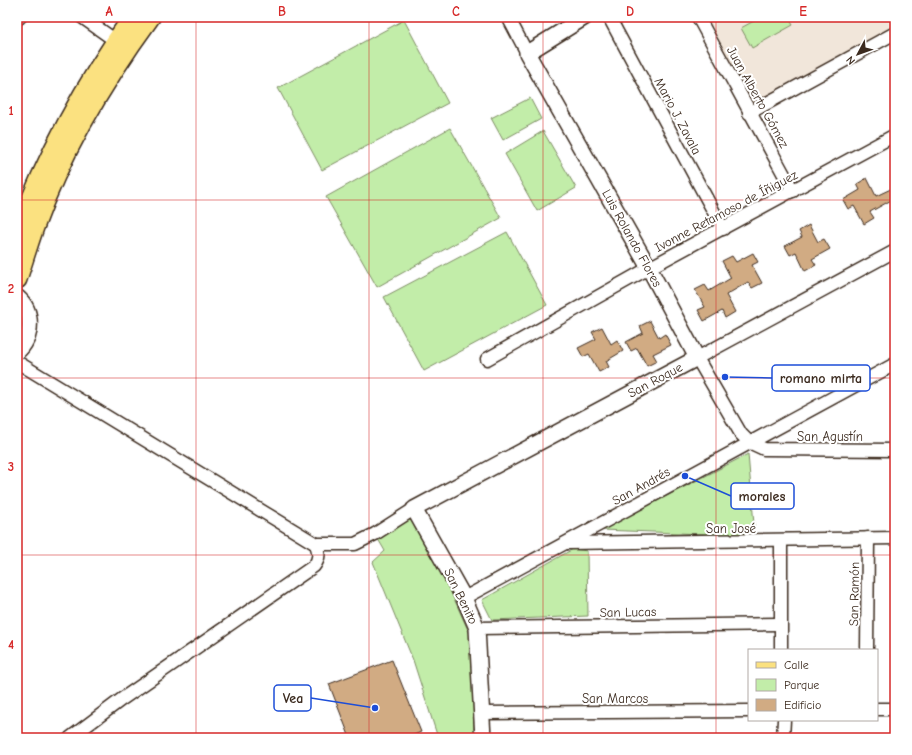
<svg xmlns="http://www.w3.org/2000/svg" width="912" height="755" font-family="'Comic Neue',sans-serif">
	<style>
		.built { fill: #f1e6da }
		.green { fill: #c2eda9; stroke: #7e8c64 }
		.building { fill: #d1ab83; stroke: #3b2a1e }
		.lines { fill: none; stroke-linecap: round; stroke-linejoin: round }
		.minor-casing { stroke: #3b2a1e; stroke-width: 15 }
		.tertiary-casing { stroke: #3b2a1e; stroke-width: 18 }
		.primary-casing { stroke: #3b2a1e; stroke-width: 22 }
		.minor { stroke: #fff; stroke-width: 12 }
		.tertiary { stroke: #fff; stroke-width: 15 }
		.primary { stroke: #fbe180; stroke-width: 19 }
		.grid { fill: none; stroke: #d62828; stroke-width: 1; stroke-opacity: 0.55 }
		.labels { text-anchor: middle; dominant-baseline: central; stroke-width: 4; stroke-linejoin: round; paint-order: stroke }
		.street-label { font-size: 13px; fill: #3b2a1e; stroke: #fff }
		.leader { fill: none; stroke: #1d4ed8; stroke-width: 1.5 }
		.callout-dot { fill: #1d4ed8; stroke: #fff; stroke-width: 1.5 }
		.callout { fill: #fff; stroke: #1d4ed8; stroke-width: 1.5 }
		.callout-label { font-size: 14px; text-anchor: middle; font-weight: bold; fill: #3b2a1e }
		.neatline { fill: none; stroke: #d62828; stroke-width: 1.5 }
		.grid-label { font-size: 13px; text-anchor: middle; font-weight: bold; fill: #d62828 }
	</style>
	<rect width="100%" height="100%" fill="#fff"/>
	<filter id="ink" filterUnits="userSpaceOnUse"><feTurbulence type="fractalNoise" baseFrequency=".025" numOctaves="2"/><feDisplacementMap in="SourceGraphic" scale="8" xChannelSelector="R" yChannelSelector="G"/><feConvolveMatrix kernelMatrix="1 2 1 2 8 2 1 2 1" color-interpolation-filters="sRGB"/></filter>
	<g filter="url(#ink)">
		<path class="built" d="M 702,17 L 895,17 L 895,31 L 751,109 Z"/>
		<g class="green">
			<path d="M 761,17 L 788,17 L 793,25 L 752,48 L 741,28 Z"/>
			<path d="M 404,20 L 448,103 L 322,170 L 278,88 Z"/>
			<path d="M 530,98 L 541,119 L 503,140 L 491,118 Z"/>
			<path d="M 450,128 L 501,218 L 377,287 L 326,197 Z"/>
			<path d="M 543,131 L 576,188 L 537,211 L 505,154 Z"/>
			<path d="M 507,232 L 547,305 L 424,371 L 384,297 Z"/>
			<path d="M 748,454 L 755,536 L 601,530 Z"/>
			<path d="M 414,509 L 472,639 L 474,738 L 438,738 L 413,660 L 373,562 L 385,551 L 375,534 Z"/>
			<path d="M 573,549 L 587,551 L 588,616 L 492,620 L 482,600 Z"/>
		</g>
		<g class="building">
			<path d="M 867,178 L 876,196 L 895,187 L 895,198 L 870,212 L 874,218 L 864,224 L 854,206 L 848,209 L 843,200 L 860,190 L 857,184 Z"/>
			<path d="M 809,225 L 818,242 L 824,239 L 830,249 L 812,259 L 816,265 L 805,271 L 796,252 L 790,255 L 785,246 L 802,237 L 799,231 Z"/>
			<path d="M 753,253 L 758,262 L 752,265 L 762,283 L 752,288 L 748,282 L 726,295 L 735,312 L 725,318 L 722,311 L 704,321 L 698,310 L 705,307 L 695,290 L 705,285 L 709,291 L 731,278 L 722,261 L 732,256 L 736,262 Z"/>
			<path d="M 650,321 L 659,338 L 665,334 L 671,345 L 653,354 L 657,361 L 647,366 L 637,348 L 631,351 L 626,342 L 643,333 L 640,326 Z"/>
			<path d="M 602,327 L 611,344 L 617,340 L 623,351 L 606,361 L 609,367 L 599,372 L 589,354 L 583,357 L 578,348 L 596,339 L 592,332 Z"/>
			<path d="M 392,660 L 421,732 L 407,738 L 350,738 L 329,684 Z"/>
		</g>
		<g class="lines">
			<g class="minor-casing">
				<g id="minor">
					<path d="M 82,17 L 116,41"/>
					<path d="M 508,17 L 527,53"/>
					<path d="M 609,17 L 723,229"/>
					<path d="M 698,17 L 793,191"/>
					<path d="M 17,19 L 20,17"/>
					<path d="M 749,113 L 895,33"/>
					<path d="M 895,251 L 697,358 L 741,434 L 749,442 L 764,449 L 895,450"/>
					<path d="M 487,359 L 649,268 L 895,135"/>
					<path d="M 17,362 L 316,544"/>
					<path d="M 781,541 L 781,650"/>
					<path d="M 568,543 L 895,538"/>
					<path d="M 464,598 L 895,364"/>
					<path d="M 477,628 L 780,624"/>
					<path d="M 867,650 L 868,538"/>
					<path d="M 877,709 L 895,709"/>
					<path d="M 482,713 L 749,711"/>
					<path d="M 70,738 L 122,699 L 314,566 C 320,558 319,553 316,544 L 355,544 L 375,534 L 414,509"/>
					<path d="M 783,738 L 784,720"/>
				</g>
			</g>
			<g class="tertiary-casing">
				<g id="tertiary">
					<path d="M 17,297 C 34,311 33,338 17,352"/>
					<path d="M 483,738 L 477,628 L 464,598 L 414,509 L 697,358 L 649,268 L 527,53 L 585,17"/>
				</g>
			</g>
			<g class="primary-casing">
				<g id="primary">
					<path d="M 17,235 C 46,158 85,84 133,17"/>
					<path d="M 17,279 C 23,261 28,244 34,227 C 61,153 104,80 150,17"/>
				</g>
			</g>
			<use href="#minor" class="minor"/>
			<use href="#tertiary" class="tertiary"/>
			<use href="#primary" class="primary"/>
		</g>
	</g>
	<path class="grid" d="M 196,17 L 196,738M 369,17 L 369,738M 543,17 L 543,738M 716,17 L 716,738M 17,200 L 895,200M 17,378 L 895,378M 17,555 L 895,555"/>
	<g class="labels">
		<g class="street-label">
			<text transform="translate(758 97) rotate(61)">Juan Alberto Gómez</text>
			<text transform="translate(678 116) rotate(62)">Mario J. Zavala</text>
			<text transform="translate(726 211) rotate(-28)">Ivonne Retamoso de Íñiguez</text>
			<text transform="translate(632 238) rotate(61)">Luis Rolando Flores</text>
			<text transform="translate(655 380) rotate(-28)">San Roque</text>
			<text x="830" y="436">San Agustín</text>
			<text transform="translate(641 486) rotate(-29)">San Andrés</text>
			<text x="731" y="528">San José</text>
			<text transform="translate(854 594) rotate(-89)">San Ramón</text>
			<text transform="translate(461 596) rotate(64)">San Benito</text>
			<text transform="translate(628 612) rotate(-1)">San Lucas</text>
			<text x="615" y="698">San Marcos</text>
		</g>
	</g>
	<path class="leader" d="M725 377L772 378M685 476L731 496M375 708L311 698"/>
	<g class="callout-dot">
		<circle cx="725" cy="377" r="4"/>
		<circle cx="685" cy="476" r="4"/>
		<circle cx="375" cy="708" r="4"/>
	</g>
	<g class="callout">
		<rect x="772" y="365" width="98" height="26" rx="4"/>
		<rect x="731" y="483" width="63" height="26" rx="4"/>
		<rect x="274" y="685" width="37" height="26" rx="4"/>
	</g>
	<g class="callout-label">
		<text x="821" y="383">romano mirta</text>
		<text x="762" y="501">morales</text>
		<text x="293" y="703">Vea</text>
	</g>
	<rect width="912" height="755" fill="none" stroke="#fff" stroke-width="44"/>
	<rect x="748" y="649" width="130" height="72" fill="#ffffff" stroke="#b1aaa5"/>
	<rect x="756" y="662" width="20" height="6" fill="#fbe180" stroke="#b1aaa5"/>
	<text x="784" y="669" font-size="12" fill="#3b2a1e">Calle</text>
	<rect x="756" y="679" width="20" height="12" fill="#c2eda9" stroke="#b1aaa5"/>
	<text x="784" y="689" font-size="12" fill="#3b2a1e">Parque</text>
	<rect x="756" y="699" width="20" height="12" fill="#d1ab83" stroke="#b1aaa5"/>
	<text x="784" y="709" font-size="12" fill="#3b2a1e">Edificio</text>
	<g transform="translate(858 54) rotate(229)" stroke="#ffffff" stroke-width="3" paint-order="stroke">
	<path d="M0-3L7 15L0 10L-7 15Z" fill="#3b2a1e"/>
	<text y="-6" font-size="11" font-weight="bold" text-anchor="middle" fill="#3b2a1e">N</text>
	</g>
	<rect x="22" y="22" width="868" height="711" class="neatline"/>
	<g class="grid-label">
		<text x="109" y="16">A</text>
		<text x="282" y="16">B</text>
		<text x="456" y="16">C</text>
		<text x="630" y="16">D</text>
		<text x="803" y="16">E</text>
		<text x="11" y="115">1</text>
		<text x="11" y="293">2</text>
		<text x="11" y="471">3</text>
		<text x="11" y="649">4</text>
	</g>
</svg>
